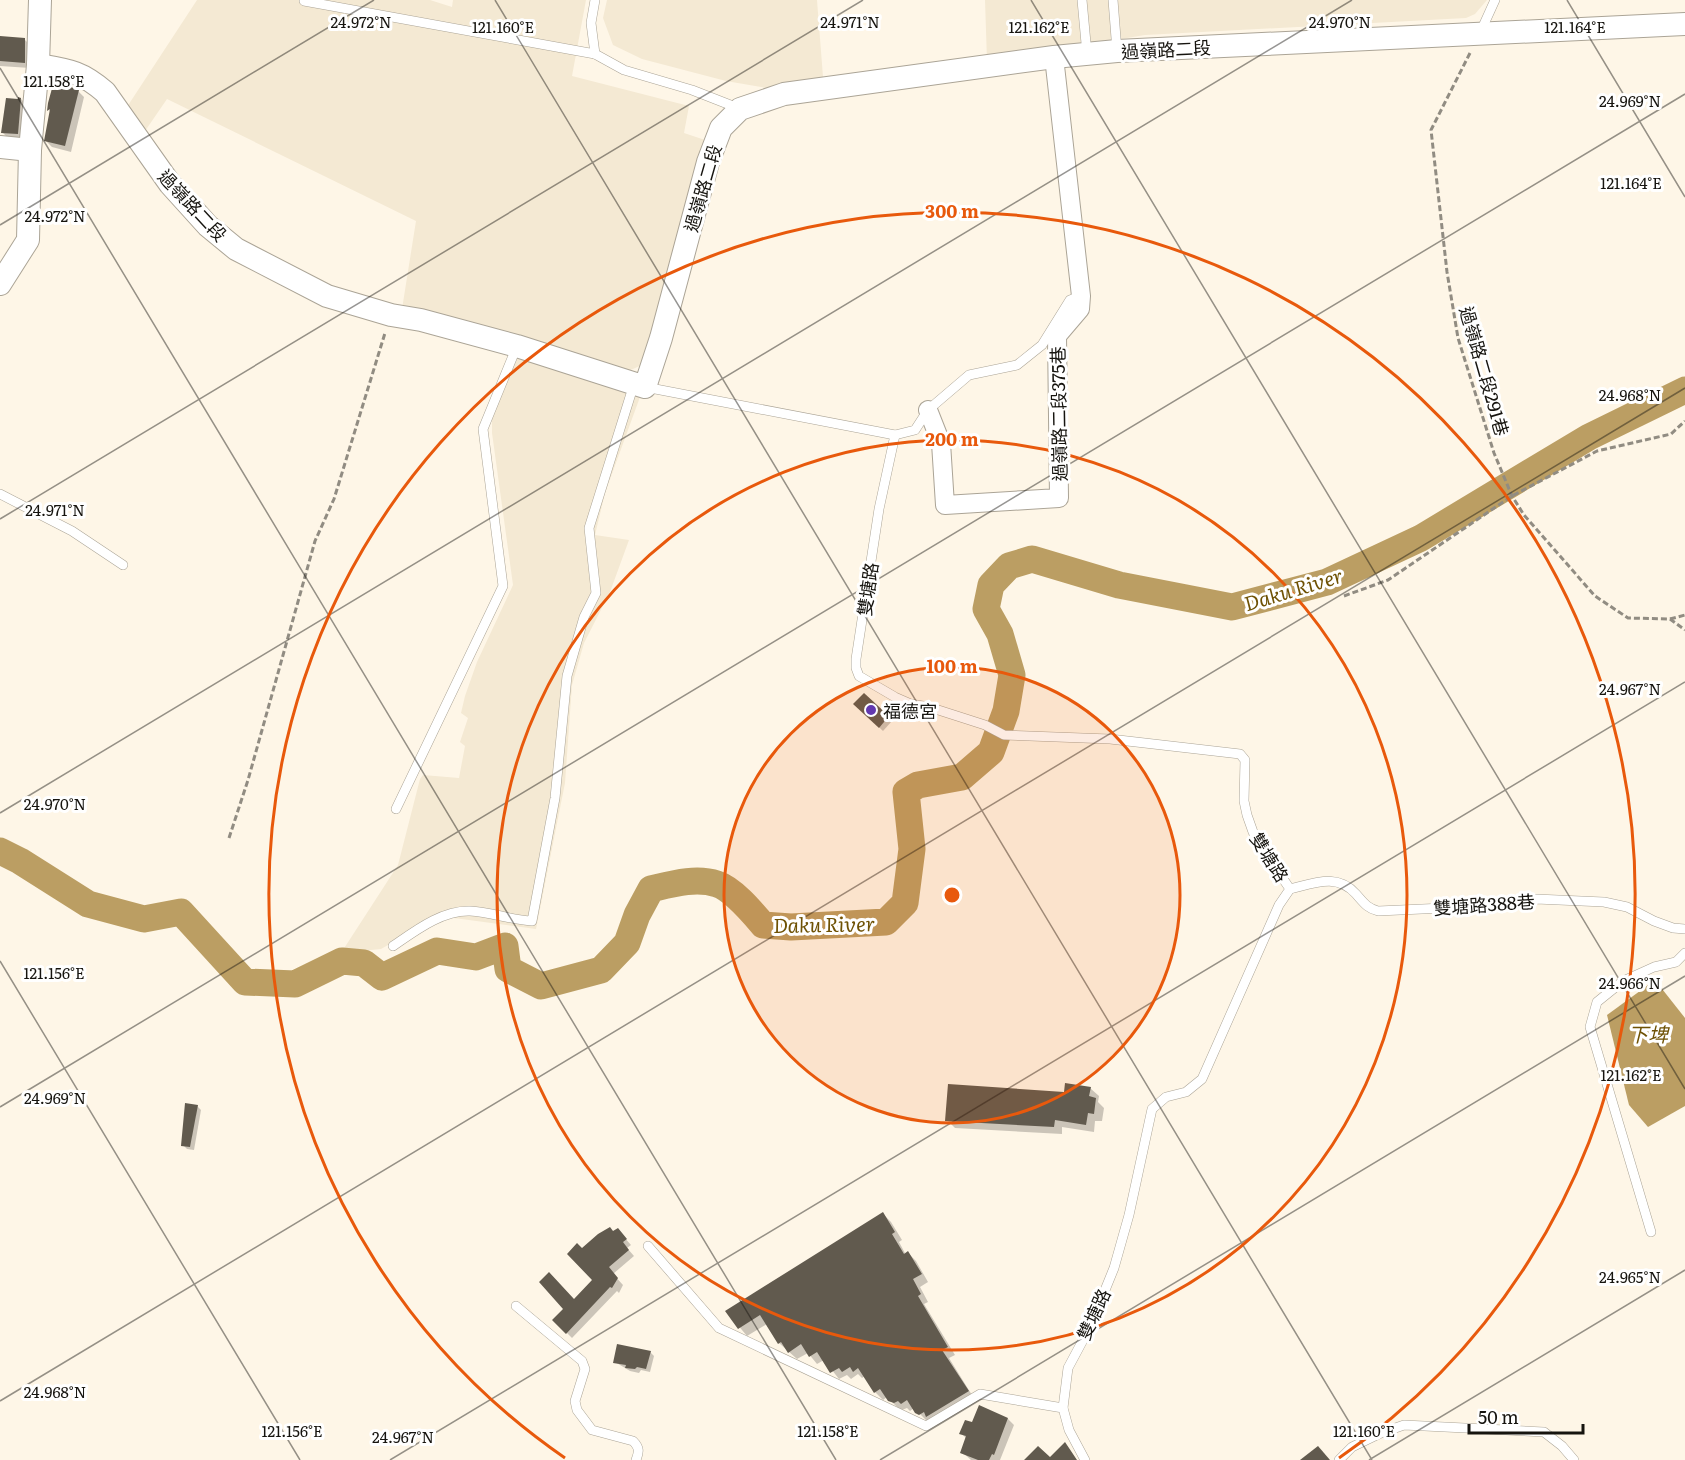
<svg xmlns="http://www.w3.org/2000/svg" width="1685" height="1460" font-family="Literata,'Noto Sans TC',serif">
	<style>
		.built { fill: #f4e9d3 }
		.water { fill: #bb9e63 }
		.shadow { fill: #0003 }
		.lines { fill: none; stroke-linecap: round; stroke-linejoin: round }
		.river { stroke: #bb9e63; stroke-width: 27 }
		.building { fill: #615a4e }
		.service-casing { stroke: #aba496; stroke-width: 10 }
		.minor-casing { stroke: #aba496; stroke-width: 20 }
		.tertiary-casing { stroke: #aba496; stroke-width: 24 }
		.path { stroke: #918c82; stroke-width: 3; stroke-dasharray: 6 3; stroke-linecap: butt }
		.service { stroke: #fff; stroke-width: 9 }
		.minor { stroke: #fff; stroke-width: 18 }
		.tertiary { stroke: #fff; stroke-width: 22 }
		.ticks { fill: none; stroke: #16140f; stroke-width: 1.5; stroke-opacity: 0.45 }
		.ring { fill: none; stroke: #e8590c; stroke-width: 3 }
		.poi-dot { fill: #6238af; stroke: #fff; stroke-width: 2 }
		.labels { text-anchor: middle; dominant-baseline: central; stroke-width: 6; stroke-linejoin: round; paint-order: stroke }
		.street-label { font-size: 18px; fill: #16140f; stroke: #fff }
		.poi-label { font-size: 18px; fill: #16140f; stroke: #fff; text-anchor: start }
		.water-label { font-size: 20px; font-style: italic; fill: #6f5205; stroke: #fff }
		.ticks-label { font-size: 15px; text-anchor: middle; fill: #16140f; stroke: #fff; stroke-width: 6; stroke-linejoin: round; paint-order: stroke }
		.centre { fill: #e8590c; stroke: #fff; stroke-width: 3 }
		.ring-label { font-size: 18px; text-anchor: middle; font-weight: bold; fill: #e8590c; stroke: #fff; stroke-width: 6; stroke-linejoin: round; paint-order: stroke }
	</style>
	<rect width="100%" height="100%" fill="#fef6e7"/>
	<g class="built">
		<path d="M 197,0 L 430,0 L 452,7 L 453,0 L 586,0 L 572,76 L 689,106 L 684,133 L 705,140 L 642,365 L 626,372 L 402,309 L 416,221 L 167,99 L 143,134 L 125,110 Z"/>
		<path d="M 607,0 L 817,0 L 823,77 L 772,89 L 726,81 L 642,59 L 613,45 L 603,18 Z"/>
		<path d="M 985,0 L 1487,0 L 1475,14 L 1466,18 L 1145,35 L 987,61 Z"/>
		<path d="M 519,355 L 640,397 L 605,493 L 595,535 L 629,540 L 610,592 L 584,643 L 572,685 L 565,783 L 536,929 L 439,916 L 381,949 L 341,953 L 398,865 L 420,779 L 423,775 L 459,778 L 465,746 L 460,742 L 468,718 L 461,713 L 465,696 L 477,662 L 513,585 L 492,433 L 492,417 Z"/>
	</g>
	<path class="water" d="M 1655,980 L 1685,1018 L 1685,1106 L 1648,1127 L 1629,1105 L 1607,1015 Z"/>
	<g class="shadow">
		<path d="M 0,38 L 25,40 L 31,46 L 30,68 L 0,66 Z"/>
		<path d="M 55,83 L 78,91 L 84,97 L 71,152 L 52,147 L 46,141 L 51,112 L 49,110 Z"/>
		<path d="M 21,99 L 25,103 L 21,138 L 6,136 L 2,132 Z"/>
		<path d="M 864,695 L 892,721 L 883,731 L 855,704 Z"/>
		<path d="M 1090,1088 L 1099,1096 L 1098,1102 L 1104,1108 L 1102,1121 L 1095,1121 L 1094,1132 L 1062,1127 L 1062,1134 L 955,1128 L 947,1120 Z"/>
		<path d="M 197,1106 L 201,1110 L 194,1150 L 187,1149 L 183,1145 Z"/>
		<path d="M 883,1214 L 891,1222 L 902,1240 L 899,1242 L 906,1255 L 908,1253 L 916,1261 L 928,1282 L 920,1287 L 928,1302 L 924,1304 L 955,1355 L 949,1358 L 975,1400 L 928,1422 L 914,1408 L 910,1411 L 907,1408 L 902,1410 L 898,1408 L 887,1397 L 883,1400 L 875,1392 L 865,1376 L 862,1378 L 858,1374 L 851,1379 L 847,1375 L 839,1379 L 824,1360 L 817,1364 L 808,1353 L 797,1359 L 779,1343 L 767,1324 L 747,1336 L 727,1312 Z"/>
		<path d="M 614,1233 L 623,1236 L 631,1245 L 627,1248 L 634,1256 L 613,1274 L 623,1285 L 619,1293 L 617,1291 L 572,1338 L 554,1320 L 594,1280 L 582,1250 Z"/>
		<path d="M 650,1352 L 654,1356 L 650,1372 L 641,1370 L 639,1373 L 630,1371 L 615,1362 Z"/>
		<path d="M 1008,1419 L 1014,1425 L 1000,1460 L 971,1460 L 962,1452 L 967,1439 L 961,1433 L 972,1424 Z"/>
	</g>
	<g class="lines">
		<path class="river" d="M 0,851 L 20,861 L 88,904 L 144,919 L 181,912 L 245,982 L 295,984 L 342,961 L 364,963 L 382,977 L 437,951 L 476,957 L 505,946 L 508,969 L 541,986 L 601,970 L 627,943 L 637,915 L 651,889 C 672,884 696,877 717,884 C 733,889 752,912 763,925 L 791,927 L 886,922 L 905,903 L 912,849 L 906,792 L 918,785 L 962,777 L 991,752 L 1006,711 L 1012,675 L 1000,634 L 986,609 L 991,585 L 1009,566 L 1032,559 L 1119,585 L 1232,607 L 1327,582 L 1421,538 L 1589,437 L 1685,390"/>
	</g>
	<g class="building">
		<path d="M 0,36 L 25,38 L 25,63 L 0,61 Z"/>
		<path d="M 54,81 L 79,90 L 65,146 L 44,141 L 50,109 L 47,111 L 48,103 Z"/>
		<path d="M 18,97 L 21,98 L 18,134 L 1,133 L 6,98 L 18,99 Z"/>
		<path d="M 864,693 L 889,716 L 879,728 L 853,704 Z"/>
		<path d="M 1065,1083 L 1091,1087 L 1089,1096 L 1096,1098 L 1094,1114 L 1088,1113 L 1086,1125 L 1055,1120 L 1054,1127 L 945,1121 L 948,1084 L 1064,1092 Z"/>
		<path d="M 185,1103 L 198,1105 L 190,1147 L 181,1146 Z"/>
		<path d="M 883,1212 L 895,1232 L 892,1234 L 904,1254 L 908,1251 L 922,1274 L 913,1279 L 921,1294 L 918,1296 L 948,1347 L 942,1350 L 969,1391 L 926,1417 L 924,1412 L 919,1415 L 915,1413 L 907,1400 L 901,1404 L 898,1401 L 894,1403 L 888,1401 L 880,1389 L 874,1393 L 858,1368 L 853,1372 L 850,1367 L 842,1372 L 839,1368 L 830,1373 L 817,1352 L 809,1357 L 801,1344 L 788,1353 L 781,1342 L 778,1344 L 760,1315 L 738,1329 L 725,1311 Z"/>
		<path d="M 610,1227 L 613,1231 L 618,1228 L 627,1239 L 623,1242 L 629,1250 L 609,1267 L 618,1278 L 612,1288 L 610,1287 L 566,1334 L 552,1320 L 563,1309 L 539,1282 L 549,1272 L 574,1299 L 592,1280 L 567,1254 L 577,1243 L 582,1248 L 598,1234 Z"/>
		<path d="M 617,1344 L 651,1351 L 646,1369 L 637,1367 L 635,1369 L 625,1368 L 626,1365 L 613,1363 Z"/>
		<path d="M 979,1405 L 1008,1418 L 994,1455 L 992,1454 L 989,1460 L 978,1460 L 960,1453 L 966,1436 L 959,1434 L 965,1420 L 972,1422 Z"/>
		<path d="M 1065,1442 L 1077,1460 L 1024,1460 L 1038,1446 L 1050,1457 Z"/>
		<path d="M 1318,1446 L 1330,1460 L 1300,1460 Z"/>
	</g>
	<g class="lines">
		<g class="service-casing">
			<g id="service">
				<path d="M 595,0 L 591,23 L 595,54 L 624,70 L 692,90 L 738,108"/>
				<path d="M 1082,0 L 1087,54"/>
				<path d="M 1113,0 L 1117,51"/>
				<path d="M 304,1 L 595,54"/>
				<path d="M 1480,33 L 1495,0"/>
				<path d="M 645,387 L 895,435 L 915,430 L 928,410 L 969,375 L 1017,365 L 1042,345 L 1070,300 L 1081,296"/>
				<path d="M 895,435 L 879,509 L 856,659 L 856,668 L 859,676 L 895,697 L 911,704 L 929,707 L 985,725 L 1004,735 L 1110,739 L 1240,754 L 1245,760 L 1244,801 L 1247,815 L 1253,832 L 1264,851 L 1290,889 L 1279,905 L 1202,1079 L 1186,1092 L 1166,1097 L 1152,1109 L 1129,1215 L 1114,1268 L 1090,1327 L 1068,1368 L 1063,1408 L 1069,1430 L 1085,1460"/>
				<path d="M 0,494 L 72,531 L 123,565"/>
				<path d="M 396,809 L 503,586 L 483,429 L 517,346"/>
				<path d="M 1290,889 C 1315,883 1337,873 1356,894 C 1364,903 1367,908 1378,911 L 1466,907 L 1536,899 L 1604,902 L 1627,907 L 1654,921 L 1673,928 L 1685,929"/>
				<path d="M 393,946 C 415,931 442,910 470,911 C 491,912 511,920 532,921 L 555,798 L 567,676 L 584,617 L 596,593 L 589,528 L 634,384"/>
				<path d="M 1651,1232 L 1590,1027 L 1597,1002 L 1623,981 L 1654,967 L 1676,962 L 1685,953"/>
				<path d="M 648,1246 L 719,1328 L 926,1426 L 980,1394 L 1063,1408"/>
				<path d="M 516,1306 L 582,1361 L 585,1369 L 575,1401 L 577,1410 L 592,1430 L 633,1441 C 640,1448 639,1452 636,1460"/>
				<path d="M 1339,1460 L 1352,1447 L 1381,1433 L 1404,1425 L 1544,1432 L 1562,1446 L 1574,1460"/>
			</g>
		</g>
		<g class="minor-casing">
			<path id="minor" d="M 928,410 L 941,443 L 945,505 L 1059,498 L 1057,336 L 1080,309 L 1081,296 L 1054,57"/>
		</g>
		<g class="tertiary-casing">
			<g id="tertiary">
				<path d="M 38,65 C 68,70 81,71 105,92 L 170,184 L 208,226 L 236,249 L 327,296 L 391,315 L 421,320 L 517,346 L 645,387 L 661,338 L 708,162 L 721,128 L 740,109 L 784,94 L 1054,57 L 1117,51 L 1685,24"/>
				<path d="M 0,147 L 30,150"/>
				<path d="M 0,284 L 28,240 L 30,150 L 38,65 L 40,0"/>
			</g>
		</g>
		<g class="path">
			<path d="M 1470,53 L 1431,130 L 1447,272 L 1458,338 L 1494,453 L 1512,496 L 1524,515 L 1595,596 L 1628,618 L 1670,619 L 1685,630"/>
			<path d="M 1344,596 L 1388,580 L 1512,496 L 1597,451 L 1671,434 L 1685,421"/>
			<path d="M 1670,619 L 1685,615"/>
			<path d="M 229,838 L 248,780 L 315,541 L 334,499 L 385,333"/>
		</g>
		<use href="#service" class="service"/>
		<use href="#minor" class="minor"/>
		<use href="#tertiary" class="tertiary"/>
	</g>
	<path class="ticks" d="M 495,0 L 1372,1460M 1031,0 L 1685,1089M 1567,0 L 1685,197M 0,68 L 836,1460M 0,225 L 374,0M 0,519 L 863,0M 0,813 L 1352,0M 0,961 L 300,1460M 0,1107 L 1685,94M 0,1401 L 1685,388M 390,1460 L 1685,682M 880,1460 L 1685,976M 1369,1460 L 1685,1270"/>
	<circle cx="952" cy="895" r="228" fill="#e8590c" fill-opacity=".12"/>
	<g class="ring">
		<circle cx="952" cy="895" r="228"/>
		<circle cx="952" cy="895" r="455"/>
		<path d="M565 1458A683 683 0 1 1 1339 1458"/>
	</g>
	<circle class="poi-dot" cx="871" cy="710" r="6"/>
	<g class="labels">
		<g class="street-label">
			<text transform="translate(1166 49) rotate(-3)">過嶺路二段</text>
			<text transform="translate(702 188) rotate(-74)">過嶺路二段</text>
			<text transform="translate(193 205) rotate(47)">過嶺路二段</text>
			<text transform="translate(1485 371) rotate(74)">過嶺路二段291巷</text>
			<text transform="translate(1058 414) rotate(-91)">過嶺路二段375巷</text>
			<text transform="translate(867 589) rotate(-82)">雙塘路</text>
			<text transform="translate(1270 857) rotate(58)">雙塘路</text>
			<text transform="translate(1484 904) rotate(-4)">雙塘路388巷</text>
			<text transform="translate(1093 1314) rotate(-65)">雙塘路</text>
		</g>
		<g class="poi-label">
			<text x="883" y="710">福德宮</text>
		</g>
		<g class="water-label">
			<text transform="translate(1293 588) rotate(-17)">Daku River</text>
			<text transform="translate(824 923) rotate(-1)">Daku River</text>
			<text x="1648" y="1033">下埤</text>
		</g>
	</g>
	<g class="ticks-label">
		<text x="361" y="28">24.972°N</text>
		<text x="850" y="28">24.971°N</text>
		<text x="1340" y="28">24.970°N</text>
		<text x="1039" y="33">121.162°E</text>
		<text x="1575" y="33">121.164°E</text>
		<text x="503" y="33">121.160°E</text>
		<text x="54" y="87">121.158°E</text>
		<text x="1630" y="107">24.969°N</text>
		<text x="1631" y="189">121.164°E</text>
		<text x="55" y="222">24.972°N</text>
		<text x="1630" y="401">24.968°N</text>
		<text x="55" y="516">24.971°N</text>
		<text x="1630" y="695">24.967°N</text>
		<text x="55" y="810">24.970°N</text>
		<text x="54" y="979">121.156°E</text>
		<text x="1630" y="989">24.966°N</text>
		<text x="1631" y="1081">121.162°E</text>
		<text x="55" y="1104">24.969°N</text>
		<text x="1630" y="1283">24.965°N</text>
		<text x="55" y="1398">24.968°N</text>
		<text x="292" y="1437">121.156°E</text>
		<text x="828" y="1437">121.158°E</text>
		<text x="1364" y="1437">121.160°E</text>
		<text x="403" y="1443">24.967°N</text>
	</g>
	<circle cx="952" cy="895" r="9" class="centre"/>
	<g class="ring-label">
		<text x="952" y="218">300 m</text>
		<text x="952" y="446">200 m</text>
		<text x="952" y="673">100 m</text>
	</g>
	<path d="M1469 1424v9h114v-9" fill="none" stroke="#16140f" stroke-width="3"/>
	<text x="1478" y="1424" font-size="18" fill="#16140f" stroke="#ffffff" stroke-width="4.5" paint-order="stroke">50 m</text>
</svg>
